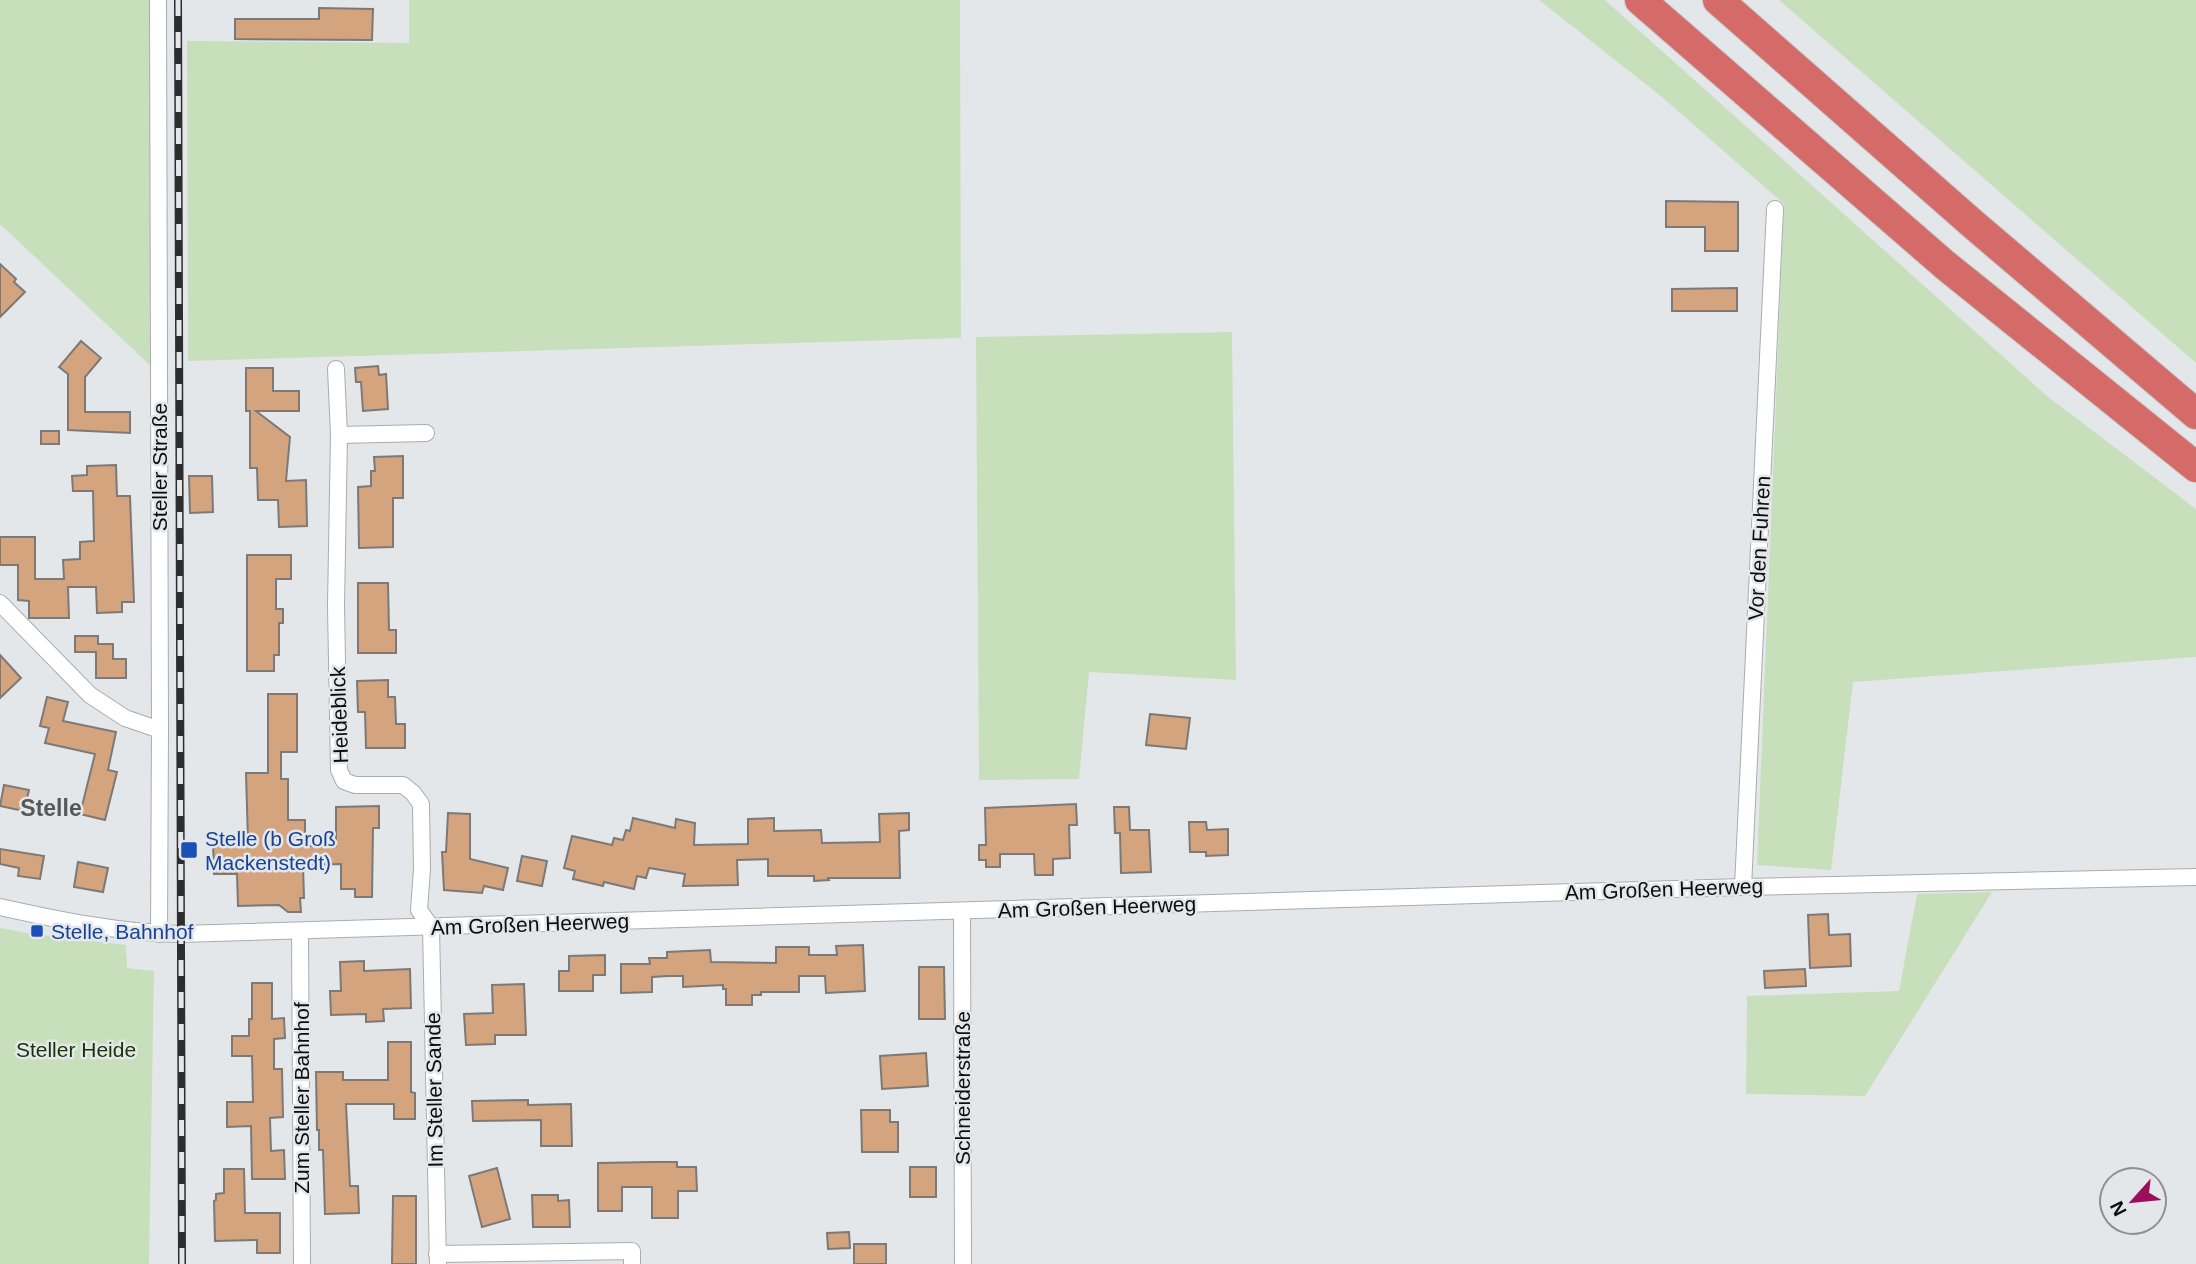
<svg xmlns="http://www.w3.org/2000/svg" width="2196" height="1264" font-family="Arial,sans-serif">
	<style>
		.green { fill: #c8dfbc }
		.building { fill: #d4a47f; stroke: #7c7977; stroke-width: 2 }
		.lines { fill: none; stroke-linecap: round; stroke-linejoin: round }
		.minor-casing { stroke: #a9acaf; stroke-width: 18 }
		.motorway-casing { stroke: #c5c5c5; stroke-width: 32 }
		.minor { stroke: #fff; stroke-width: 16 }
		.motorway { stroke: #d46b69; stroke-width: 30 }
		.rail-casing { stroke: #2c2d2e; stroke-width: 8 }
		.rail { stroke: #e4e7ea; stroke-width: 5; stroke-dasharray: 16; stroke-linecap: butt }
		.transit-dot { fill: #1a4fb4; stroke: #e4e7ea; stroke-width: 2.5 }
		.labels { text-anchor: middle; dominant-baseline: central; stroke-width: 5; stroke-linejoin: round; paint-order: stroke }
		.street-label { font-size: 21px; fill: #0c0d0e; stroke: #e4e7ea }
		.transit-label { font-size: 21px; fill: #164399; stroke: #e4e7ea; text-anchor: start }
		.park-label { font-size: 21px; fill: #183300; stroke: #e4e7ea }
		.neighbourhood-label { font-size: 23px; font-weight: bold; fill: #555759; stroke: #e4e7ea }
	</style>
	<rect width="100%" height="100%" fill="#e4e7ea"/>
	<g class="green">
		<path d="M 0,0 L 149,0 L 153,368 L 0,224 Z"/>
		<path d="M 409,0 L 960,0 L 961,338 L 188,361 L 187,41 L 409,43 Z"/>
		<path d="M 1539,0 L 1605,0 L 2047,396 L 2196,509 L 2196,657 L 1853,682 L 1831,870 L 1757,865 L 1784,204 L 1662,97 Z"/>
		<path d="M 1779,0 L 2196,0 L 2196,363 Z"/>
		<path d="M 1232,332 L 1236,680 L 1089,672 L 1079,779 L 979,780 L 976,337 Z"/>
		<path d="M 1992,892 L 1865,1096 L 1746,1094 L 1747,996 L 1899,991 L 1917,894 Z"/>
		<path d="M 0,928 L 27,933 L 126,945 L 127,968 L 154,971 L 149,1264 L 0,1264 Z"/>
	</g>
	<g class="building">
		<path d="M 319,8 L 373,9 L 372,40 L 235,39 L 235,19 L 319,19 Z"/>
		<path d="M 1666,201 L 1738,202 L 1738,251 L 1705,251 L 1705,227 L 1666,227 Z"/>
		<path d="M 0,264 L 16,279 L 14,282 L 25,292 L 0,317 Z"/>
		<path d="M 1737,288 L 1737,311 L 1672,311 L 1672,289 Z"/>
		<path d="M 81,341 L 101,358 L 85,377 L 85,412 L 130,412 L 130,433 L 68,430 L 68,374 L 59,367 Z"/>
		<path d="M 378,366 L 379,375 L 386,374 L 388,409 L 363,411 L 361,382 L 356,382 L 355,368 Z"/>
		<path d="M 246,368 L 273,368 L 273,391 L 299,391 L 299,411 L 256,411 L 290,437 L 286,481 L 306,480 L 307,526 L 279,527 L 278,500 L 258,500 L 257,468 L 250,468 L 250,411 L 246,411 Z"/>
		<rect x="41" y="431" width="18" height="13"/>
		<path d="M 403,456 L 403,498 L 393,498 L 393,547 L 359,548 L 358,487 L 371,486 L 371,471 L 375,471 L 374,457 Z"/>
		<path d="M 116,465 L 117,496 L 130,496 L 134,602 L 122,602 L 122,612 L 97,613 L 96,587 L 68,587 L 69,618 L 29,618 L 29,601 L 18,600 L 18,565 L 0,565 L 0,537 L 35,537 L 35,579 L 64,579 L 63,560 L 80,559 L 80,542 L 94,541 L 93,491 L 73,491 L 72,476 L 87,475 L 87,466 Z"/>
		<path d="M 189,476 L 212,476 L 213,512 L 190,513 Z"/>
		<path d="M 247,555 L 291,555 L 291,579 L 276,579 L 276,609 L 283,609 L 283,623 L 279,623 L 279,655 L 274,655 L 274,671 L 247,671 Z"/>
		<path d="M 358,583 L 388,583 L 389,630 L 396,630 L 396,653 L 358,653 Z"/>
		<path d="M 75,636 L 98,636 L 98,644 L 113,644 L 113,659 L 126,659 L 126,678 L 96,678 L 96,652 L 75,652 Z"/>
		<path d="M 0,655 L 21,678 L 0,698 Z"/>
		<path d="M 388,680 L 388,697 L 395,697 L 396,724 L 405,724 L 405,748 L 366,748 L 365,712 L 358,712 L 357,681 Z"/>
		<path d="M 268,694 L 297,694 L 297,752 L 281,752 L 281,779 L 288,779 L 288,820 L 305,820 L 305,846 L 336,846 L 336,807 L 379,806 L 379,828 L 373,828 L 372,897 L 355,897 L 355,889 L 341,889 L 341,864 L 303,865 L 304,898 L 300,898 L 301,912 L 288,912 L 279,905 L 238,906 L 237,874 L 214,874 L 213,842 L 248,841 L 246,773 L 268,773 Z"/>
		<path d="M 47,697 L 68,702 L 63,721 L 116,732 L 108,770 L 117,772 L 105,820 L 80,814 L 95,754 L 45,743 L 49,728 L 40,726 Z"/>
		<path d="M 1150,714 L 1190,718 L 1186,749 L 1146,745 Z"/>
		<path d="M 4,785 L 29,790 L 24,811 L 0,806 Z"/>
		<path d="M 1076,804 L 1077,825 L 1069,825 L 1070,858 L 1053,859 L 1053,875 L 1035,875 L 1034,854 L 1000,854 L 1000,867 L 986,867 L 986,860 L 979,860 L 979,845 L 986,845 L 985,808 Z"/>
		<path d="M 1114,807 L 1129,807 L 1130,830 L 1149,830 L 1151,872 L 1121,873 L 1120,833 L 1115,833 Z"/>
		<path d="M 448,813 L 470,814 L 470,859 L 508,868 L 503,890 L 484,886 L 482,893 L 444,890 L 442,852 L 446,852 Z"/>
		<path d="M 909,813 L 909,830 L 899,831 L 900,878 L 828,878 L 829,880 L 814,881 L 814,876 L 768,876 L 768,859 L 737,860 L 738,885 L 683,886 L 685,874 L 649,868 L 646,878 L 637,876 L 634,889 L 604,882 L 603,886 L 573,879 L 575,871 L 564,868 L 572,836 L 612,845 L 614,838 L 623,840 L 626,830 L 630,831 L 633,818 L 675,828 L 676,819 L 695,823 L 694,845 L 748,844 L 748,819 L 774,818 L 774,831 L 821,830 L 822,843 L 880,842 L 879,814 Z"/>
		<path d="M 1189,822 L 1206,822 L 1207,830 L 1228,829 L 1228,855 L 1206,856 L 1206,852 L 1190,852 Z"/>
		<path d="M 0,849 L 44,856 L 40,879 L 18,876 L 19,868 L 0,864 Z"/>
		<path d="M 522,856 L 547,861 L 542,886 L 517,881 Z"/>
		<path d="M 78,862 L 108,868 L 103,892 L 74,887 Z"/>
		<path d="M 1828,914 L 1829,935 L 1850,934 L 1851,966 L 1810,968 L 1808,915 Z"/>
		<path d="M 863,945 L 865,991 L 826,993 L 825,976 L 799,976 L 799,992 L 761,992 L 761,995 L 752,995 L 752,1005 L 726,1005 L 726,989 L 723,989 L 723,985 L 683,987 L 683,976 L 668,976 L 652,977 L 652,992 L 621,993 L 621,964 L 650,964 L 649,958 L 667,958 L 667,952 L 710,950 L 711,962 L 776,963 L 776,947 L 809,947 L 809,955 L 837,955 L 836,946 Z"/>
		<path d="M 605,955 L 605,975 L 593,975 L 593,991 L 559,991 L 559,971 L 569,971 L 569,956 Z"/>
		<path d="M 364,961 L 364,971 L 410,969 L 411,1008 L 383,1009 L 384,1021 L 366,1022 L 366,1014 L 331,1015 L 330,991 L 341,991 L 340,962 Z"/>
		<path d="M 919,967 L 944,967 L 945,1019 L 919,1019 Z"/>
		<path d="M 1805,969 L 1806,986 L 1765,988 L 1764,971 Z"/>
		<path d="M 252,983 L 272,983 L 272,1019 L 284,1018 L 285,1038 L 274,1039 L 274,1069 L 282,1069 L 283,1117 L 270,1118 L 271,1151 L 284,1150 L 285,1179 L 252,1179 L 251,1126 L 227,1127 L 227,1102 L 253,1102 L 252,1056 L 232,1056 L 232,1036 L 249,1036 L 249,1019 L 252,1019 Z"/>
		<path d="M 524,984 L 526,1035 L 495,1035 L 495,1044 L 466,1045 L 464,1014 L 493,1013 L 492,985 Z"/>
		<path d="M 388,1042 L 411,1042 L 411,1092 L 415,1093 L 415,1119 L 394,1119 L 394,1104 L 346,1104 L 350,1186 L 358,1186 L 359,1213 L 325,1214 L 323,1150 L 319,1150 L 319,1130 L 317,1130 L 316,1072 L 343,1072 L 343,1080 L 388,1080 Z"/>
		<path d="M 926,1053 L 928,1086 L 882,1089 L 880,1056 Z"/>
		<path d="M 528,1100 L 528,1105 L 571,1104 L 572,1146 L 541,1146 L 541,1120 L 473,1121 L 472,1101 Z"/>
		<path d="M 861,1110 L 890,1110 L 890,1122 L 898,1122 L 898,1152 L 862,1152 Z"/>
		<path d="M 652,1162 L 677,1162 L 677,1167 L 696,1167 L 697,1191 L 678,1191 L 678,1218 L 652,1218 L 652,1187 L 622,1187 L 622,1211 L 598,1211 L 598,1163 Z"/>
		<rect x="910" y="1167" width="26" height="30"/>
		<path d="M 497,1168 L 510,1219 L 482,1227 L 469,1176 Z"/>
		<path d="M 224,1169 L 244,1169 L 245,1213 L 280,1213 L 280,1253 L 257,1253 L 257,1240 L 215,1241 L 214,1201 L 216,1200 L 216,1194 L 224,1193 Z"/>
		<path d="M 532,1195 L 558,1195 L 558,1201 L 569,1200 L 570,1227 L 533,1227 Z"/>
		<path d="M 393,1196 L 416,1196 L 416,1264 L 392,1264 Z"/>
		<path d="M 849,1232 L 850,1248 L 828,1249 L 827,1233 Z"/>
		<rect x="854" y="1244" width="32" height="20"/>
	</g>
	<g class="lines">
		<g class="minor-casing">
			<g id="minor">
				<path d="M 158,0 L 160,730 L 159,934"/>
				<path d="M 336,369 L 339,435 L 336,606 L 339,770 L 344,781 L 355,785 L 403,785 L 413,793 L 421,804 L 422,869 L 419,910 L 431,927 L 438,1264"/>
				<path d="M 339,435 L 426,433"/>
				<path d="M 0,603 L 90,695 L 125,718 L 160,730"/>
				<path d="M 1743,887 L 1775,209"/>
				<path d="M 0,907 C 59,920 121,933 181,934 L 1743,887 L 2196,877"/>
				<path d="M 962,911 L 963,1264"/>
				<path d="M 300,931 L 302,1264"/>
				<path d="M 437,1254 L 632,1251 L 632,1264"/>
			</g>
		</g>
		<g class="motorway-casing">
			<g id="motorway">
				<path d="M 1640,0 L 1945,265 L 2196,467"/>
				<path d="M 1718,0 L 1974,225 L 2196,414"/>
			</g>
		</g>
		<use href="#minor" class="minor"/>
		<use href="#motorway" class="motorway"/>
		<g class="rail-casing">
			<path id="rail" d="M 178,0 L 182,1264"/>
		</g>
		<use href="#rail" class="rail"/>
	</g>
	<g class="transit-dot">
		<rect x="180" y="841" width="18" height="18" rx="3.5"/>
		<rect x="30" y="924" width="14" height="14" rx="3.5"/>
	</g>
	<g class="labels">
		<g class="street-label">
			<text transform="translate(159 467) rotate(-90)">Steller Straße</text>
			<text transform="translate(1759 548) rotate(-87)">Vor den Fuhren</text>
			<text transform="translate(339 715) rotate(-92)">Heideblick</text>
			<text transform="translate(1664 889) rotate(-2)">Am Großen Heerweg</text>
			<text transform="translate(1097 907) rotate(-2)">Am Großen Heerweg</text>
			<text transform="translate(530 924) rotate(-2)">Am Großen Heerweg</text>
			<text transform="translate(962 1088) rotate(-90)">Schneiderstraße</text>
			<text transform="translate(434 1090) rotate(-91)">Im Steller Sande</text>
			<text transform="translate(301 1098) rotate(-90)">Zum Steller Bahnhof</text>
		</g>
		<g class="transit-label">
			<text x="205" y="838">Stelle (b Groß<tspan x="205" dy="24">Mackenstedt)</tspan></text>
			<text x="51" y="931">Stelle, Bahnhof</text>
		</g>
		<g class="park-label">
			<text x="76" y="1049">Steller Heide</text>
		</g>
		<g class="neighbourhood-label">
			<text x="51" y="808">Stelle</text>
		</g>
	</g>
	<g transform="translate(2133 1201) rotate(243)"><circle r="33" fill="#e4e7ea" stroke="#8e9092" stroke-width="2"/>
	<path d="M0-5L12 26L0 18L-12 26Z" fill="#9c0e5d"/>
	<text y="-10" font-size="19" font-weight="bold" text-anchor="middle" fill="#0c0d0e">N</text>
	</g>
</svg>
